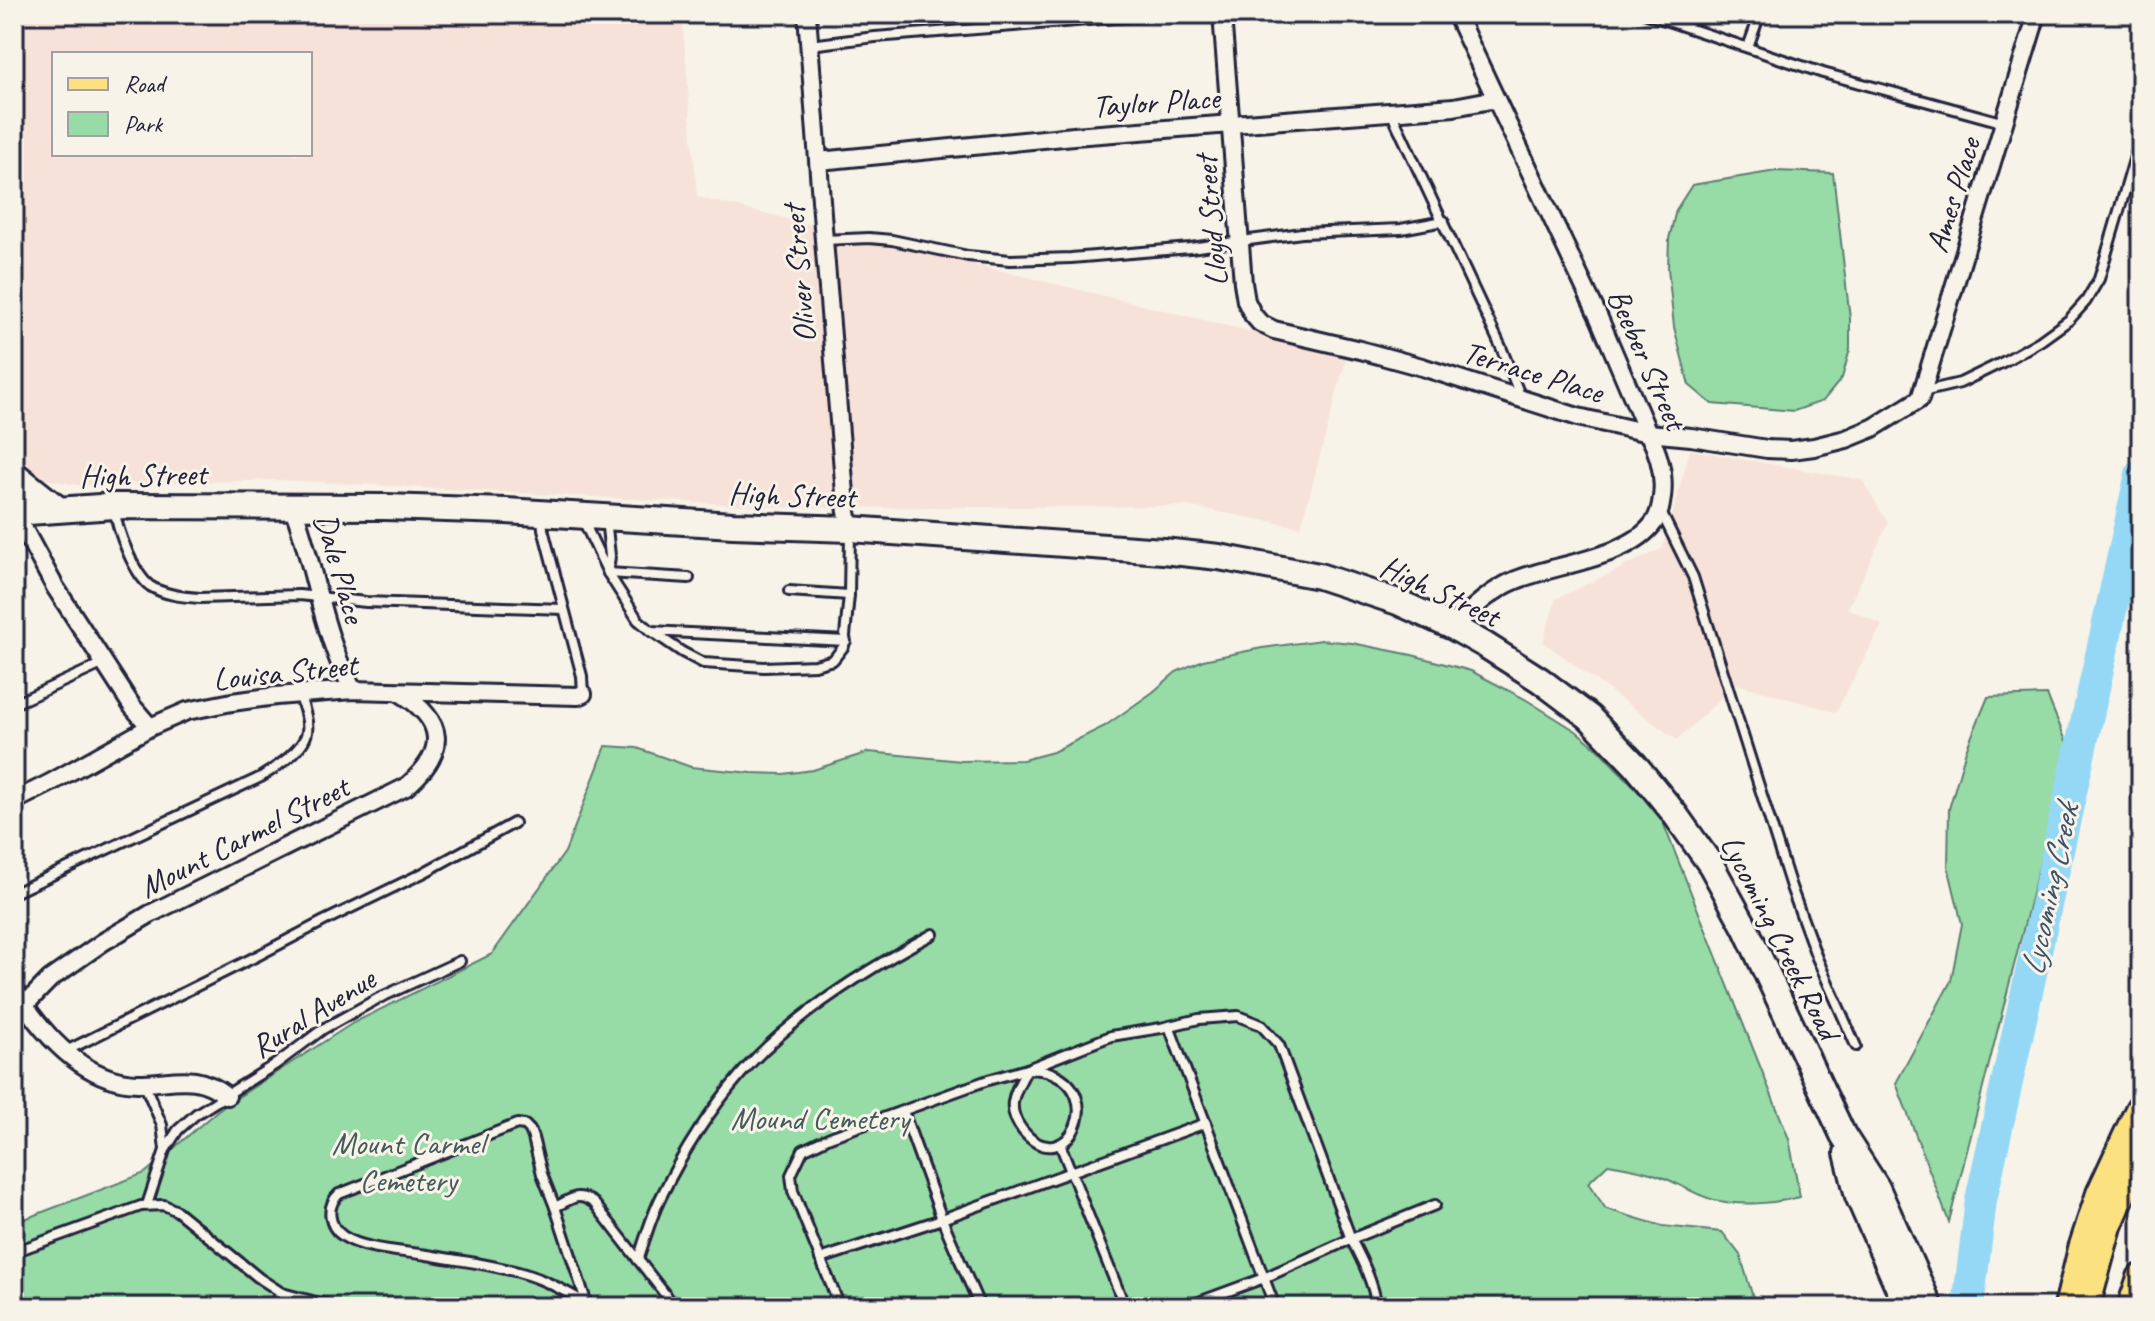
<svg xmlns="http://www.w3.org/2000/svg" width="2155" height="1321" font-family="Caveat,sans-serif">
	<style>
		.built { fill: #f7e2d9; fill-rule: evenodd }
		.green { fill: #97dba7; stroke: #5c7e71; stroke-width: 2 }
		.lines { fill: none; stroke-linecap: round; stroke-linejoin: round }
		.river { stroke: #94d8f6; stroke-width: 32 }
		.lane-casing { stroke: #22223b; stroke-width: 14 }
		.street-casing { stroke: #22223b; stroke-width: 22 }
		.secondary-casing { stroke: #22223b; stroke-width: 30 }
		.primary-casing { stroke: #22223b; stroke-width: 32 }
		.highway-casing { stroke: #22223b; stroke-width: 36 }
		.lane { stroke: #f7f3e8; stroke-width: 8 }
		.street { stroke: #f7f3e8; stroke-width: 16 }
		.secondary { stroke: #f7f3e8; stroke-width: 24 }
		.primary { stroke: #fbe180; stroke-width: 26 }
		.highway { stroke: #fbe180; stroke-width: 30 }
		.labels { text-anchor: middle; dominant-baseline: central; stroke-width: 6; stroke-linejoin: round; paint-order: stroke }
		.street-label { font-size: 32px; fill: #22223b; stroke: #f7f3e8 }
		.park-label { font-size: 32px; fill: #455a5b; stroke: #f7f3e8 }
		.water-label { font-size: 34px; font-style: italic; fill: #3e506a; stroke: #f7f3e8 }
	</style>
	<rect width="100%" height="100%" fill="#f7f3e8"/>
	<filter id="ink" filterUnits="userSpaceOnUse"><feTurbulence type="fractalNoise" baseFrequency=".0125" numOctaves="2"/><feDisplacementMap in="SourceGraphic" scale="16" xChannelSelector="R" yChannelSelector="G"/><feConvolveMatrix kernelMatrix="1 2 1 2 8 2 1 2 1" color-interpolation-filters="sRGB"/></filter>
	<g filter="url(#ink)">
		<g class="built">
			<path d="M 14,14 L 682,14 L 697,197 L 1347,355 L 1301,527 L 1186,506 L 797,508 L 281,480 L 77,485 L 40,478 L 14,456 ZM 54,54 L 310,54 L 310,154 L 54,154 Z"/>
			<path d="M 1690,450 L 1862,480 L 1888,523 L 1848,608 L 1882,625 L 1836,712 L 1736,684 L 1677,740 L 1543,642 L 1556,599 L 1663,548 Z"/>
		</g>
		<g class="green">
			<path d="M 1776,171 L 1833,173 L 1850,319 L 1850,349 L 1842,378 L 1823,401 L 1794,411 L 1712,404 L 1689,385 L 1674,327 L 1668,268 L 1669,239 L 1676,210 L 1692,185 Z"/>
			<path d="M 1322,640 L 1352,643 L 1412,655 L 1471,671 L 1525,699 L 1576,731 L 1598,749 L 1660,815 L 1789,1139 L 1800,1197 C 1773,1204 1741,1206 1714,1200 C 1695,1195 1680,1184 1662,1177 C 1645,1170 1627,1167 1608,1164 L 1588,1183 L 1606,1209 L 1662,1226 L 1722,1232 L 1740,1255 L 1756,1307 L 14,1307 L 14,1223 L 145,1173 L 218,1110 L 353,1023 L 492,954 L 565,852 L 606,746 L 637,748 L 691,767 L 752,773 L 783,774 L 813,770 L 869,752 L 962,761 L 1023,760 L 1053,752 L 1105,726 L 1153,692 L 1176,672 L 1203,660 L 1262,648 Z"/>
			<path d="M 2047,695 L 2069,748 L 1949,1222 L 1896,1083 L 1951,981 L 1962,924 L 1948,866 L 1949,809 L 1966,750 L 1988,697 Z"/>
		</g>
		<g class="lines">
			<path class="river" d="M 1968,1307 L 1981,1200 L 2141,474"/>
			<g class="lane-casing">
				<g id="lane">
					<path d="M 1647,14 L 1823,73 L 2005,123"/>
					<path d="M 810,45 L 875,37 L 1165,14"/>
					<path d="M 1748,47 L 1760,14"/>
					<path d="M 1391,112 L 1501,347 L 1521,398"/>
					<path d="M 824,240 L 869,238 L 892,240 L 968,256 L 1010,260 L 1071,258 L 1190,248 L 1302,233 L 1401,229 L 1444,221"/>
					<path d="M 1922,392 L 1960,383 L 2003,362 L 2040,341 L 2069,320 L 2086,301 L 2099,279 L 2141,136"/>
					<path d="M 1660,510 L 1693,577 L 1791,887 L 1817,958 L 1856,1046"/>
					<path d="M 115,511 C 117,530 134,574 150,586 C 164,595 183,597 200,598 L 299,595 L 366,602 L 563,609"/>
					<path d="M 542,516 L 543,529 L 582,676 L 583,694"/>
					<path d="M 606,518 L 610,556 L 608,572"/>
					<path d="M 583,520 L 608,573 L 638,620 L 650,630 L 682,652 L 703,663 L 764,667 L 815,665 L 833,660 L 844,646 L 849,595 L 850,534"/>
					<path d="M 608,573 L 689,578"/>
					<path d="M 789,591 L 849,595"/>
					<path d="M 651,631 L 846,641"/>
					<path d="M 14,704 L 104,663"/>
					<path d="M 14,893 L 261,777 C 275,768 304,750 307,732 C 309,720 303,706 299,694"/>
					<path d="M 66,1051 L 259,955 L 324,921 L 423,873 L 514,823"/>
					<path d="M 1027,1069 C 1033,1069 1040,1070 1046,1071 C 1111,1090 1066,1182 1023,1131 C 1004,1107 1015,1092 1027,1069 Z"/>
					<path d="M 144,1083 L 162,1125 L 165,1149"/>
					<path d="M 903,1111 L 942,1219 L 980,1307"/>
					<path d="M 1060,1144 L 1125,1307"/>
					<path d="M 147,1205 L 165,1150 L 178,1130 L 196,1114 L 276,1064 L 323,1029 L 377,999 L 460,961"/>
					<path d="M 555,1207 C 572,1199 577,1191 594,1203 L 675,1307"/>
					<path d="M 14,1252 L 141,1206 L 164,1205 L 177,1211 L 259,1278 L 282,1293"/>
					<path d="M 820,1259 L 942,1219 L 1206,1123"/>
					<path d="M 638,1260 C 645,1239 651,1217 661,1197 C 682,1154 709,1111 741,1074 C 791,1016 865,970 933,934"/>
					<path d="M 586,1303 C 568,1293 550,1282 531,1276 C 498,1265 461,1261 427,1255 C 403,1251 363,1250 343,1236 C 328,1226 326,1206 339,1194 L 517,1124 L 525,1125 L 530,1130 L 533,1138 L 542,1174 L 555,1207 L 588,1307"/>
					<path d="M 271,1307 L 282,1293 L 335,1307"/>
					<path d="M 840,1307 L 793,1191 L 791,1175 L 803,1150 L 830,1137 L 988,1080 L 1027,1069 L 1111,1036 L 1161,1028 L 1199,1019 L 1238,1016 L 1261,1025 L 1279,1045 L 1351,1239 L 1264,1278 L 1169,1026"/>
					<path d="M 1185,1307 L 1264,1278 L 1275,1307"/>
					<path d="M 1377,1307 C 1373,1282 1363,1262 1351,1239 L 1435,1205"/>
				</g>
			</g>
			<g class="street-casing">
				<g id="street">
					<path d="M 807,14 L 824,240 L 846,506 L 850,529"/>
					<path d="M 1222,14 L 1243,283 L 1246,301 L 1253,315 L 1260,323 L 1274,330 L 1360,350 L 1422,367 L 1578,417 L 1648,433 L 1691,437 L 1767,449 L 1791,450 L 1814,447 L 1846,439 L 1873,428 L 1920,399 L 2037,14"/>
					<path d="M 819,161 L 1074,136 L 1454,107 L 1496,99"/>
					<path d="M 292,505 C 311,554 318,607 337,656 C 341,667 347,678 353,690"/>
					<path d="M 15,513 L 55,587 L 132,706 L 150,727"/>
					<path d="M 1453,627 C 1472,609 1491,590 1516,580 C 1555,564 1631,558 1655,521 C 1660,513 1661,505 1662,497 C 1665,474 1659,453 1648,433 L 1599,318 L 1456,14"/>
					<path d="M 14,801 L 50,783 L 150,727 L 187,711 L 232,702 L 276,696 L 353,690 L 578,696 L 583,694"/>
					<path d="M 14,989 C 41,1032 83,1082 138,1083 C 174,1083 195,1071 227,1096"/>
					<path d="M 14,1016 L 50,979 L 103,942 L 150,914 L 406,787 C 448,751 446,721 399,692"/>
				</g>
			</g>
			<g class="secondary-casing">
				<g id="secondary">
					<path d="M 14,474 L 58,509"/>
					<path d="M 14,513 L 114,506 L 385,507 L 506,511 L 733,525 L 850,529 L 1163,551 L 1219,557 L 1319,576 L 1398,602 L 1453,627 L 1485,645 L 1540,680 L 1589,717 L 1635,765 L 1674,813 L 1711,865 L 1745,927 L 1843,1135 L 1877,1188 L 1930,1307"/>
					<path d="M 1847,1153 L 1858,1196 L 1907,1307"/>
				</g>
			</g>
			<g class="primary-casing">
				<g id="primary">
					<path d="M 2086,1307 L 2108,1226 L 2141,1150"/>
					<path d="M 2131,1307 L 2141,1278"/>
				</g>
			</g>
			<g class="highway-casing">
				<path id="highway" d="M 2070,1307 L 2084,1249 L 2102,1194 L 2141,1110"/>
			</g>
			<use href="#lane" class="lane"/>
			<use href="#street" class="street"/>
			<use href="#secondary" class="secondary"/>
			<use href="#primary" class="primary"/>
			<use href="#highway" class="highway"/>
		</g>
	</g>
	<g class="labels">
		<g class="street-label">
			<text transform="translate(1156 102) rotate(-4)">Taylor Place</text>
			<text transform="translate(1953 195) rotate(-73)">Ames Place</text>
			<text transform="translate(1211 221) rotate(-95)">Lloyd Street</text>
			<text transform="translate(799 274) rotate(-95)">Oliver Street</text>
			<text transform="translate(1647 359) rotate(66)">Beeber Street</text>
			<text transform="translate(1533 372) rotate(17)">Terrace Place</text>
			<text transform="translate(143 475) rotate(-1)">High Street</text>
			<text transform="translate(792 495) rotate(2)">High Street</text>
			<text transform="translate(340 568) rotate(74)">Dale Place</text>
			<text transform="translate(1440 591) rotate(25)">High Street</text>
			<text transform="translate(285 672) rotate(-6)">Louisa Street</text>
			<text transform="translate(244 837) rotate(-27)">Mount Carmel Street</text>
			<text transform="translate(1780 937) rotate(63)">Lycoming Creek Road</text>
			<text transform="translate(313 1013) rotate(-32)">Rural Avenue</text>
		</g>
		<g class="park-label">
			<text x="820" y="1118">Mound Cemetery</text>
			<text x="408" y="1143">Mount Carmel<tspan x="408" dy="37">Cemetery</tspan></text>
		</g>
		<g class="water-label">
			<text transform="translate(2049 890) rotate(-78)">Lycoming Creek</text>
		</g>
	</g>
	<rect width="2155" height="1321" fill="none" stroke="#f7f3e8" stroke-width="48"/>
	<rect x="24" y="24" width="2107" height="1273" fill="none" stroke="#22223b" stroke-width="3" filter="url(#ink)"/>
	<rect x="52" y="52" width="260" height="104" fill="#f7f3e8" stroke="#a29fa3" stroke-width="2"/>
	<rect x="68" y="78" width="40" height="12" fill="#fbe180" stroke="#a29fa3" stroke-width="2"/>
	<text x="124" y="92" font-size="24" fill="#22223b">Road</text>
	<rect x="68" y="112" width="40" height="24" fill="#97dba7" stroke="#a29fa3" stroke-width="2"/>
	<text x="124" y="132" font-size="24" fill="#22223b">Park</text>
</svg>
